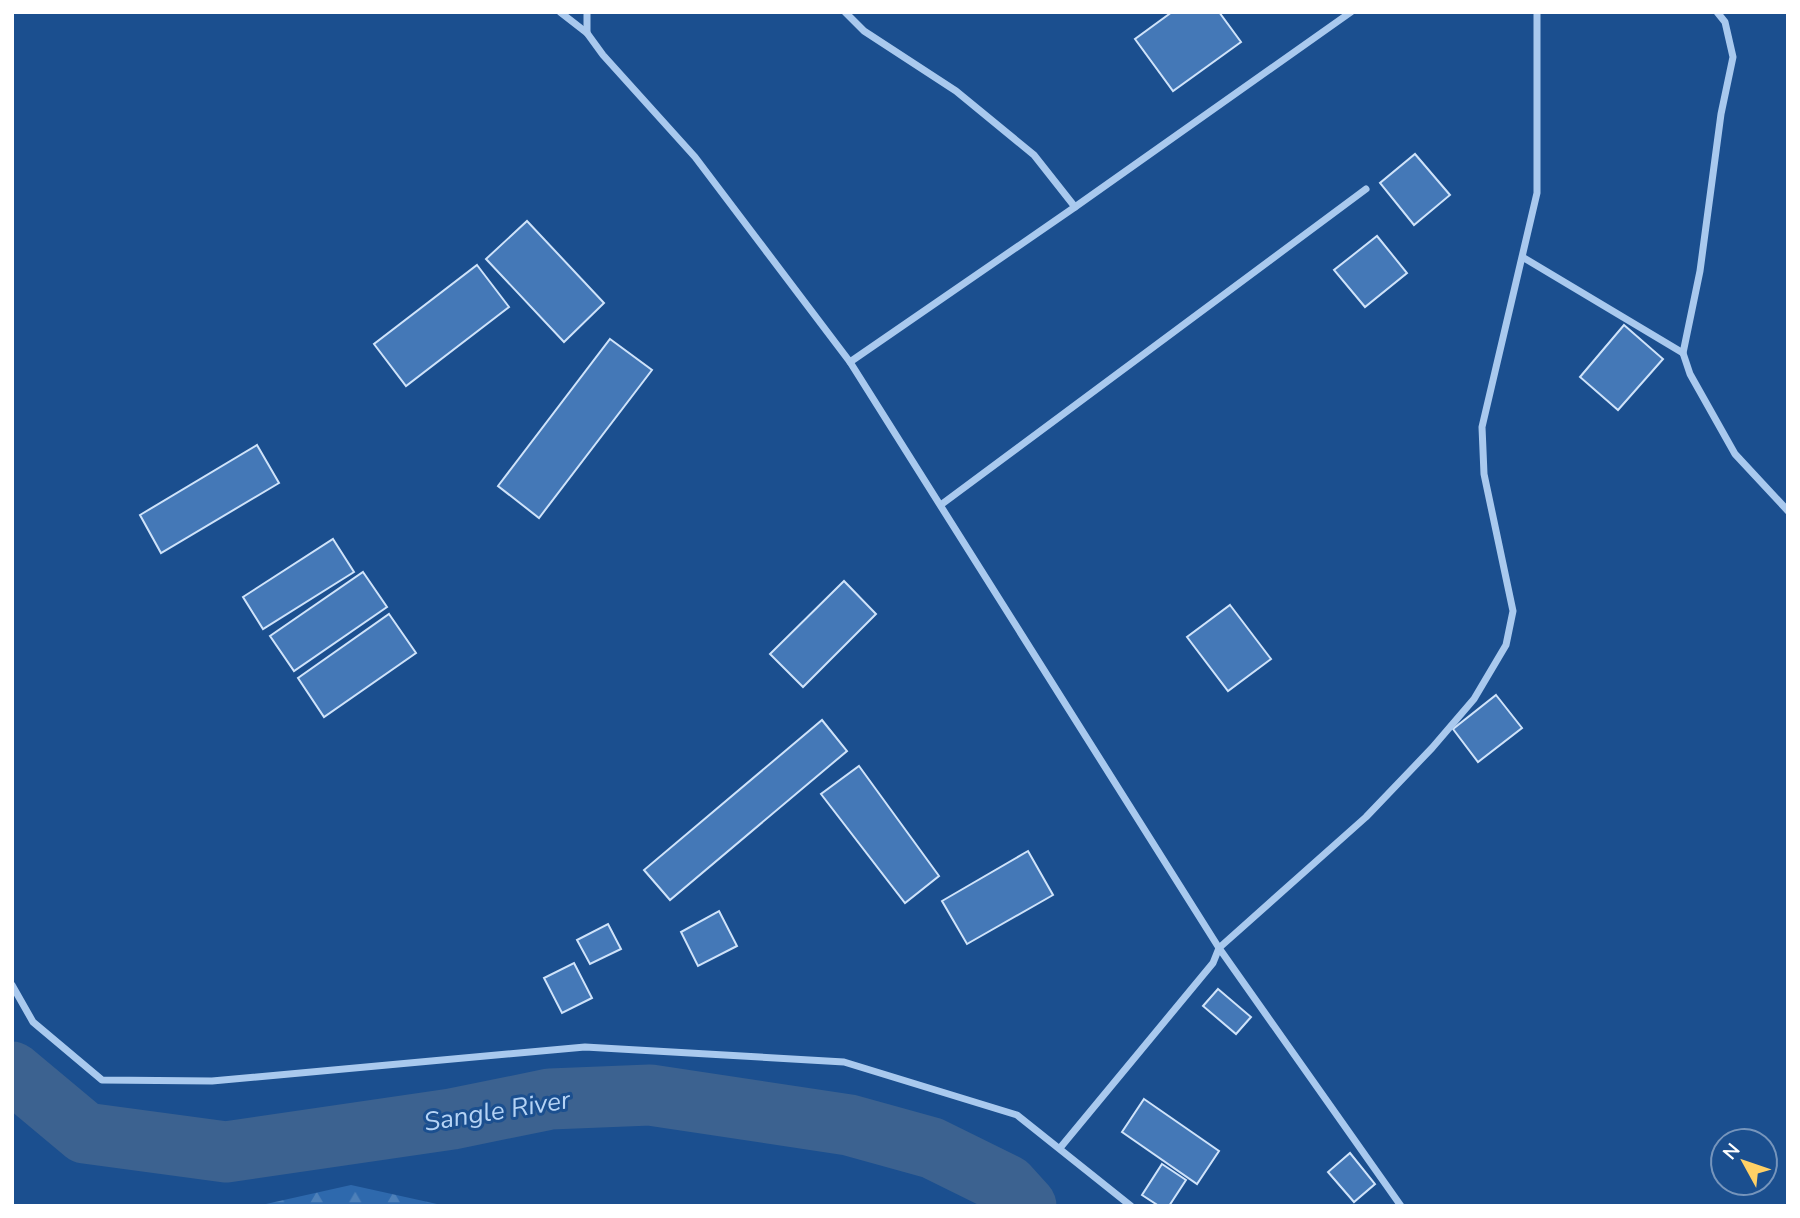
<svg xmlns="http://www.w3.org/2000/svg" width="1800" height="1218" font-family="'Nunito Sans',sans-serif">
	<style>
		.forest { fill: url(#forest-firs) }
		.lines { fill: none; stroke-linecap: round; stroke-linejoin: round }
		.river { stroke: #3c6290; stroke-width: 61 }
		.building { fill: #4478b7; stroke: #cfe3fa; stroke-width: 2 }
		.minor { stroke: #a9c9ee; stroke-width: 7 }
		.labels { text-anchor: middle; dominant-baseline: central; stroke-width: 6; stroke-linejoin: round; paint-order: stroke }
		.water-label { font-size: 26px; font-style: italic; fill: #b5d3f5; stroke: #1b4f8f }
	</style>
	<defs>
		<pattern id="forest-firs" width="22" height="20" patternUnits="userSpaceOnUse" patternTransform="scale(1.75)"><rect width="22" height="20" fill="#2e69ad"/><path d="M5 1l3.5 6h-7zM16 11l3.5 6h-7z" fill="#4d80b9"/></pattern>
	</defs>
	<rect width="100%" height="100%" fill="#1b4f8f"/>
	<path class="forest" d="M 351,1185 L 446,1206 L 257,1206 Z"/>
	<g class="lines">
		<path class="river" d="M 12,1072 L 85,1133 L 226,1152 L 452,1119 L 550,1099 L 650,1095 L 849,1125 L 932,1148 L 1007,1185 L 1026,1206"/>
	</g>
	<g class="building">
		<path d="M 1172,12 L 1219,12 L 1241,42 L 1173,91 L 1135,39 Z"/>
		<path d="M 1415,154 L 1450,195 L 1414,225 L 1380,183 Z"/>
		<path d="M 527,221 L 604,303 L 564,342 L 486,259 Z"/>
		<path d="M 1377,236 L 1407,273 L 1365,307 L 1334,270 Z"/>
		<path d="M 477,265 L 509,307 L 406,386 L 374,344 Z"/>
		<path d="M 1624,325 L 1663,359 L 1618,410 L 1580,377 Z"/>
		<path d="M 610,339 L 652,370 L 539,518 L 498,486 Z"/>
		<path d="M 257,445 L 279,483 L 161,553 L 140,515 Z"/>
		<path d="M 333,539 L 354,572 L 263,629 L 243,597 Z"/>
		<path d="M 363,572 L 387,607 L 294,671 L 270,636 Z"/>
		<path d="M 844,581 L 876,614 L 803,687 L 770,654 Z"/>
		<path d="M 1230,605 L 1271,659 L 1228,691 L 1187,637 Z"/>
		<path d="M 389,614 L 416,653 L 324,717 L 298,678 Z"/>
		<path d="M 1496,695 L 1522,728 L 1478,762 L 1453,729 Z"/>
		<path d="M 822,720 L 847,751 L 670,900 L 644,870 Z"/>
		<path d="M 859,766 L 939,876 L 905,903 L 821,794 Z"/>
		<path d="M 1028,851 L 1053,895 L 967,944 L 942,901 Z"/>
		<path d="M 719,911 L 737,946 L 698,966 L 681,932 Z"/>
		<path d="M 608,924 L 621,949 L 590,964 L 577,940 Z"/>
		<path d="M 574,963 L 592,998 L 562,1013 L 544,978 Z"/>
		<path d="M 1218,989 L 1251,1017 L 1236,1034 L 1203,1006 Z"/>
		<path d="M 1144,1099 L 1219,1151 L 1197,1184 L 1122,1132 Z"/>
		<path d="M 1350,1153 L 1375,1184 L 1354,1202 L 1328,1172 Z"/>
		<path d="M 1162,1164 L 1186,1180 L 1169,1206 L 1159,1206 L 1142,1195 Z"/>
	</g>
	<g class="lines">
		<g class="minor">
			<path d="M 560,12 L 587,33"/>
			<path d="M 587,12 L 587,33 L 603,55 L 695,157 L 850,362 L 1219,948 L 1401,1206"/>
			<path d="M 845,12 L 864,31 L 956,91 L 1034,155 L 1075,207"/>
			<path d="M 1524,258 L 1683,353 L 1690,374 L 1735,454 L 1788,511"/>
			<path d="M 1683,353 L 1700,271 L 1721,114 L 1733,57 L 1725,22 L 1717,12"/>
			<path d="M 850,362 L 1075,207 L 1351,12"/>
			<path d="M 942,504 L 1366,189"/>
			<path d="M 12,985 L 33,1022 L 102,1080 L 212,1081 L 585,1047 L 844,1062 L 1017,1115 L 1131,1206"/>
			<path d="M 1060,1148 L 1213,963 L 1219,948 L 1366,817 L 1432,748 L 1474,699 L 1506,645 L 1513,611 L 1484,474 L 1482,427 L 1537,193 L 1537,12"/>
		</g>
	</g>
	<g class="labels">
		<g class="water-label">
			<text transform="translate(497 1111) rotate(-9)">Sangle River</text>
		</g>
	</g>
	<rect width="1800" height="1218" fill="none" stroke="#ffffff" stroke-width="28"/>
	<g transform="translate(1744 1162) rotate(310)"><circle r="33" fill="#1b4f8f" stroke="#7695bc" stroke-width="2"/>
	<path d="M0-5L12 26L0 18L-12 26Z" fill="#ffd166"/>
	<text y="-10" font-size="19" font-weight="bold" text-anchor="middle" fill="#ffffff">N</text>
	</g>
</svg>
